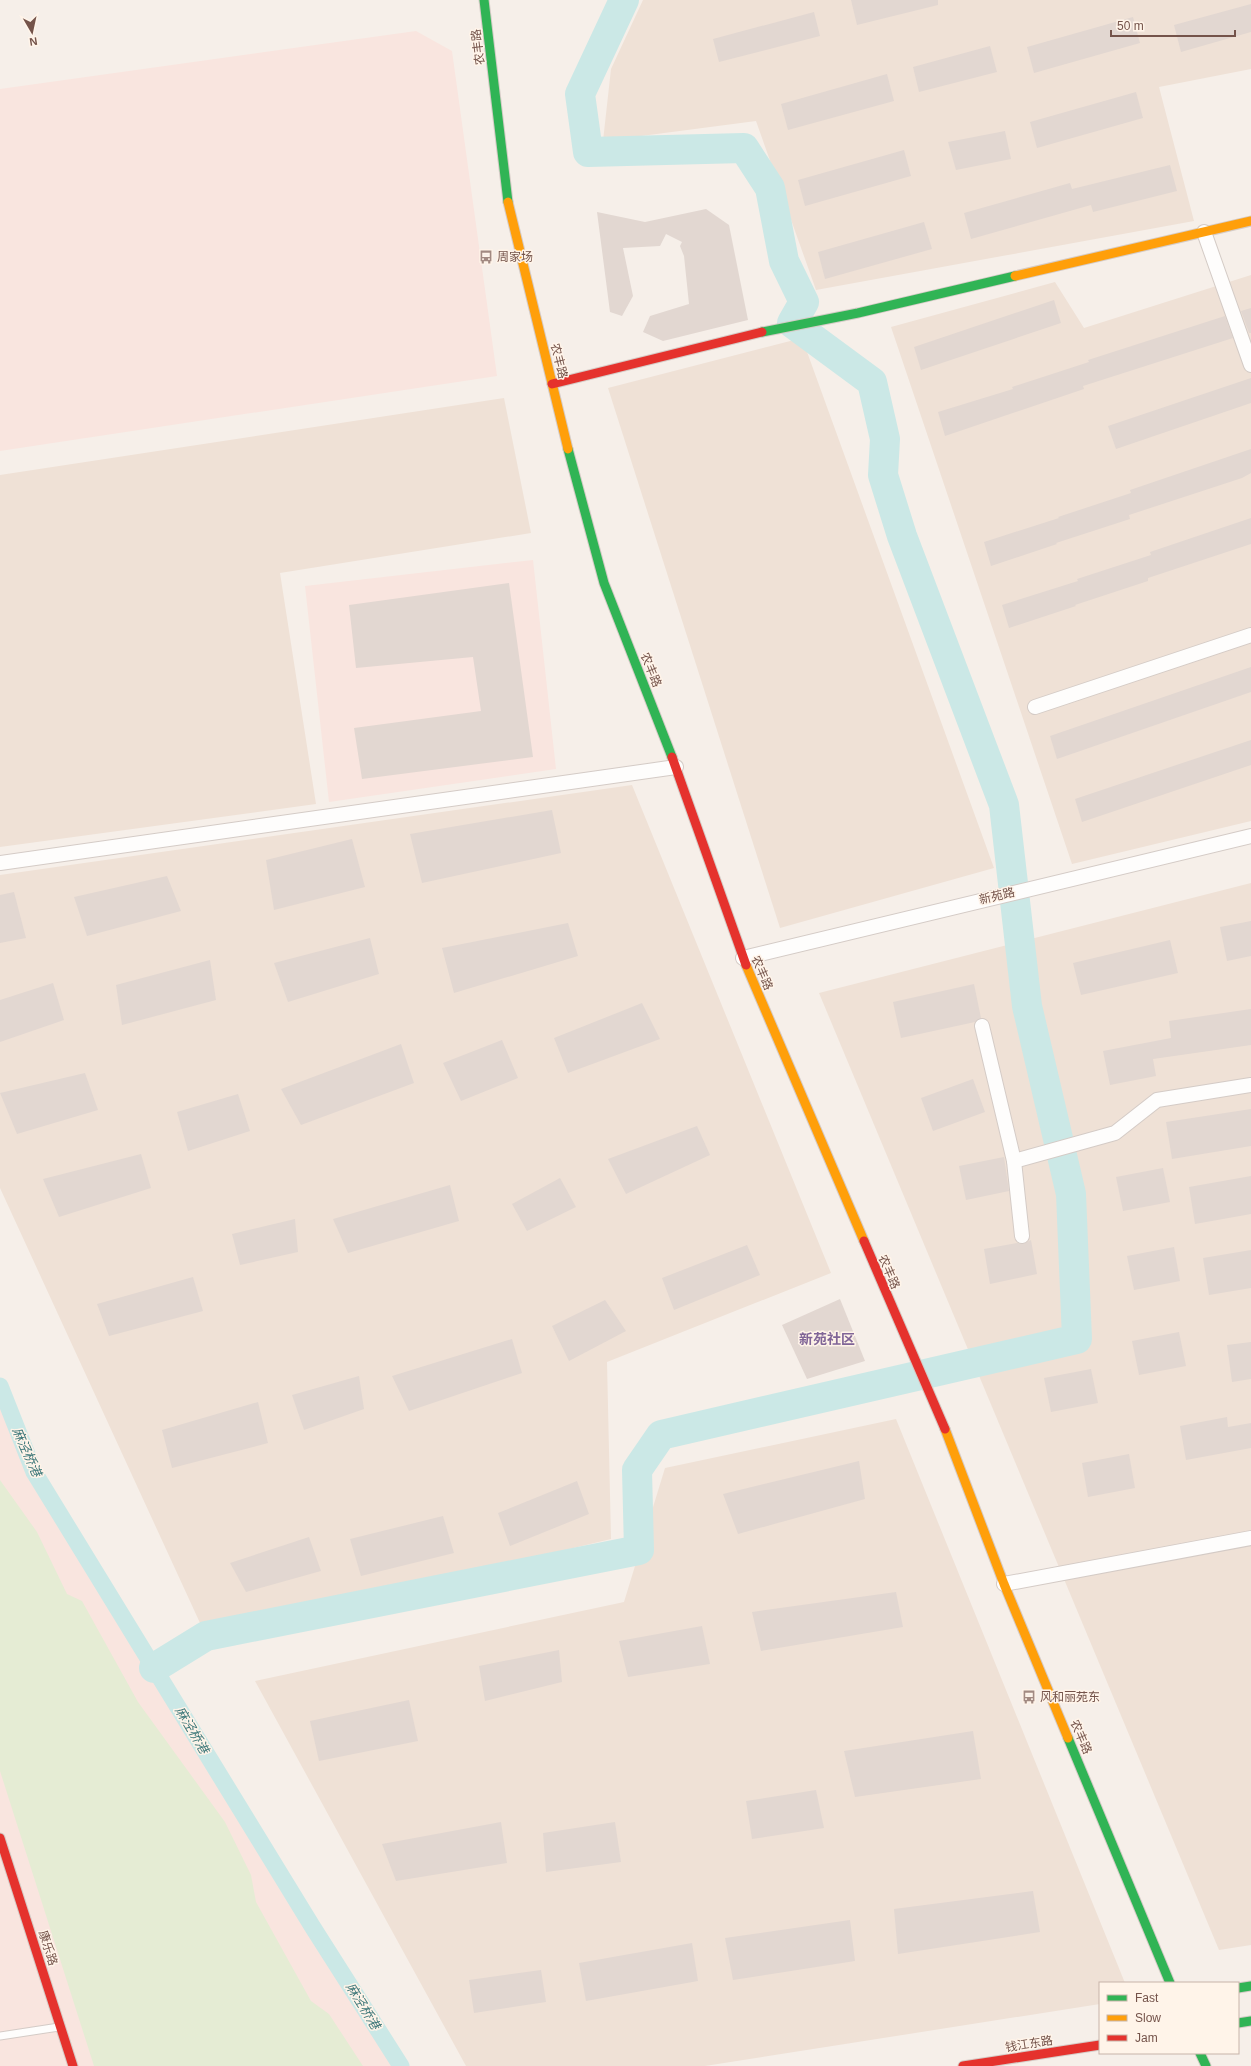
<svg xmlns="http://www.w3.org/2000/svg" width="1251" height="2066" font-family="Helvetica,'Noto Sans SC',sans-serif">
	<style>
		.residential { fill: #efe1d6 }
		.commercial { fill: #f9e5df }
		.green { fill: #e5ecd4 }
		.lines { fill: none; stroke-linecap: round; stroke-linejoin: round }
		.canal { stroke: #cbe8e6; stroke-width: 17 }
		.river { stroke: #cbe8e6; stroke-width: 30 }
		.building { fill: #e2d7d1 }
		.lane-casing { stroke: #d4cbc6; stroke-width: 9 }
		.street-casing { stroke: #d4cbc6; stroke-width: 16 }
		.fast-casing { stroke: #d5cbc6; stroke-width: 11 }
		.slow-casing { stroke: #d5cbc6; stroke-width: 11 }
		.jam-casing { stroke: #d5cbc6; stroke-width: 11 }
		.lane { stroke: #fefdfc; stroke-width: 7 }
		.street { stroke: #fefdfc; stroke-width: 14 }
		.fast { stroke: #30b455; stroke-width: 9 }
		.slow { stroke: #ff9f0a; stroke-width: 9 }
		.jam { stroke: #e5322d; stroke-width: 9 }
		.labels { text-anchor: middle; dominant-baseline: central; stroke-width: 3; stroke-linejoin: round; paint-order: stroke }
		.street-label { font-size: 12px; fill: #74534a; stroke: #fff4e9 }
		.poi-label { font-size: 12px; fill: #74534a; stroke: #fff4e9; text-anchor: start }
		.water-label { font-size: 13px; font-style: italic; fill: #3d7779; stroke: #fff4e9 }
		.quarter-label { font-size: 14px; font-weight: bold; fill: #806597; stroke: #fff4e9 }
	</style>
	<rect width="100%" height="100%" fill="#f6efe9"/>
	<g class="residential">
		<path d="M 643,0 L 1251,0 L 1251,69 L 1159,87 L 1194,221 L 816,290 L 756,121 L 603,141 L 611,69 Z"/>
		<path d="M 1251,275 L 1251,821 L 1072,864 L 891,327 L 1055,282 L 1084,328 Z"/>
		<path d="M 802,338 L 994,868 L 780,928 L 608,388 Z"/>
		<path d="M 504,398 L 531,533 L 280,573 L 316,804 L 0,847 L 0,475 Z"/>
		<path d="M 632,785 L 831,1273 L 607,1362 L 611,1539 L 206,1636 L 0,1188 L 0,875 Z"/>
		<path d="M 1251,883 L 1251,1945 L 1219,1950 L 819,993 Z"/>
		<path d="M 896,1419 L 1125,1983 L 1100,1983 L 1100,2004 L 705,2066 L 466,2066 L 255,1681 L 624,1602 L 665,1468 Z"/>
	</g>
	<g class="commercial">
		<path d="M 416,31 L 452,51 L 497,376 L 0,451 L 0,89 Z"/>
		<path d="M 533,560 L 556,769 L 329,802 L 305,586 Z"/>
		<path d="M 0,1386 L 34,1472 L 312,1926 L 401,2066 L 0,2066 Z"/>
	</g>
	<path class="green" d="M 0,1480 L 37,1532 L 67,1594 L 82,1601 L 138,1702 L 225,1822 L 251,1875 L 256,1902 L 311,2001 L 329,2014 L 363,2066 L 94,2066 L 0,1771 Z"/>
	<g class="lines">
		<path class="canal" d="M 0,1386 L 34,1472 L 312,1926 L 401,2066"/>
		<path class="river" d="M 154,1668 L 206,1636 L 639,1550 L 637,1470 L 661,1435 L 1077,1339 L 1071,1194 L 1027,1006 L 1004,805 L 902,536 L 883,475 L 885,439 L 872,382 L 792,323 L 804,302 L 784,261 L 770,188 L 744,148 L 588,152 L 580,94 L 624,0"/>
	</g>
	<g class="building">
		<path d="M 851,0 L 938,0 L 938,5 L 857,25 Z"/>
		<path d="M 1251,4 L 1251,32 L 1181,52 L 1174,25 Z"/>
		<path d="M 814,12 L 820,36 L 719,62 L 713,39 Z"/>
		<path d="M 1133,17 L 1140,43 L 1034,73 L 1027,47 Z"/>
		<path d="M 990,46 L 997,72 L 919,92 L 913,67 Z"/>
		<path d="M 887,74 L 894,101 L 788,130 L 781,104 Z"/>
		<path d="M 1136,92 L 1143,118 L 1037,148 L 1030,122 Z"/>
		<path d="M 1005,131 L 1011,159 L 956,170 L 948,142 Z"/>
		<path d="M 904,150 L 911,176 L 805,206 L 798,180 Z"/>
		<path d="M 1170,165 L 1177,191 L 1093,212 L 1091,205 L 971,239 L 964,213 L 1070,183 L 1072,189 Z"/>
		<path d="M 706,209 L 729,225 L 748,320 L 663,341 L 643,332 L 650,316 L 689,304 L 684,256 L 680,246 L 682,242 L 666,234 L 660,246 L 623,248 L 633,296 L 622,316 L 610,312 L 597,212 L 645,222 Z"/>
		<path d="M 924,222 L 932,249 L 825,279 L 818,252 Z"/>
		<path d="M 1054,300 L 1061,323 L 921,370 L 914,347 Z"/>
		<path d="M 1251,308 L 1251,333 L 1249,333 L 1241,311 Z"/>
		<path d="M 1225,316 L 1233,338 L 1083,386 L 1084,389 L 945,436 L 938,412 L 1013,389 L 1012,387 L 1089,362 L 1088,360 Z"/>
		<path d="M 1251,378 L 1251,403 L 1116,449 L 1108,426 Z"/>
		<path d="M 1251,449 L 1251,473 L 1242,478 L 1129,515 L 1130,519 L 1056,543 L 1057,544 L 991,566 L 984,542 L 1059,518 L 1058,517 L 1131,493 L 1130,490 Z"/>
		<path d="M 1251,518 L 1251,544 L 1148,578 L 1148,581 L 1075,605 L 1076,606 L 1009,628 L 1002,605 L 1078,581 L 1077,579 L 1151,555 L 1150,552 Z"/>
		<path d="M 509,583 L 533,757 L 362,779 L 354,728 L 481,711 L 473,657 L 356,668 L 349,605 Z"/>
		<path d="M 1251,667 L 1251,692 L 1057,759 L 1050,736 Z"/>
		<path d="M 1251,740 L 1251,765 L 1082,822 L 1075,799 Z"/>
		<path d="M 552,810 L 561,853 L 422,883 L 410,834 Z"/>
		<path d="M 352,839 L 365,887 L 274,910 L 266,860 Z"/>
		<path d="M 167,876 L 181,911 L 87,936 L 74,897 Z"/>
		<path d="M 14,892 L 26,938 L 0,943 L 0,895 Z"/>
		<path d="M 1251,921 L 1251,956 L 1227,961 L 1220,927 Z"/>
		<path d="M 568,923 L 578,956 L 454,993 L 442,948 Z"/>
		<path d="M 370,938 L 379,974 L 288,1002 L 274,963 Z"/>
		<path d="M 1170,940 L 1178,973 L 1081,995 L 1073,963 Z"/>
		<path d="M 210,960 L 216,1000 L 122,1025 L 116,985 Z"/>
		<path d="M 53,983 L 64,1020 L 0,1042 L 0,1000 Z"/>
		<path d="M 974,984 L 981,1018 L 975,1022 L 901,1038 L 893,1002 Z"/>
		<path d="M 642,1003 L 660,1039 L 568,1073 L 554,1038 Z"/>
		<path d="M 1251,1009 L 1251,1045 L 1153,1059 L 1156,1076 L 1110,1085 L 1103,1051 L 1171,1038 L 1169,1021 Z"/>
		<path d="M 502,1040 L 518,1078 L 461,1101 L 443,1063 Z"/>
		<path d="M 401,1044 L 414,1083 L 301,1125 L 281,1089 Z"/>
		<path d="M 85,1073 L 98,1110 L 17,1134 L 0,1093 Z"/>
		<path d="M 973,1079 L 985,1112 L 933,1131 L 921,1098 Z"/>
		<path d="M 238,1094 L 250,1131 L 188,1151 L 177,1112 Z"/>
		<path d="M 1251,1109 L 1251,1146 L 1172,1159 L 1166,1122 Z"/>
		<path d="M 697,1126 L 710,1155 L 626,1194 L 608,1159 Z"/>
		<path d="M 141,1154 L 151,1188 L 59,1217 L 43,1179 Z"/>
		<path d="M 1004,1157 L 1009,1191 L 966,1200 L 959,1166 Z"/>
		<path d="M 1163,1168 L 1170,1202 L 1123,1211 L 1116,1177 Z"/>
		<path d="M 1251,1176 L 1251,1214 L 1195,1224 L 1189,1187 Z"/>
		<path d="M 560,1178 L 576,1207 L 527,1231 L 512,1204 Z"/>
		<path d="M 450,1185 L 459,1221 L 348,1253 L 333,1219 Z"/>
		<path d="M 295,1219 L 298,1252 L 240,1265 L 232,1234 Z"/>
		<path d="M 1031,1240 L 1037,1274 L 990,1284 L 984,1249 L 1017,1243 L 1023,1244 Z"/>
		<path d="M 747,1245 L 760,1275 L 674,1310 L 662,1278 Z"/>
		<path d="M 1174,1247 L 1180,1281 L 1134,1290 L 1127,1256 Z"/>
		<path d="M 1251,1250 L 1251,1288 L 1209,1295 L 1203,1258 Z"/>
		<path d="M 193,1277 L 203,1311 L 109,1336 L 97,1304 Z"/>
		<path d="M 840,1299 L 865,1361 L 807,1379 L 782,1325 Z"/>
		<path d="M 605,1300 L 626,1331 L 569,1361 L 552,1326 Z"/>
		<path d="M 1179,1332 L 1186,1366 L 1139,1375 L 1132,1341 Z"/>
		<path d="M 512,1339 L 522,1373 L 409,1411 L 392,1376 Z"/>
		<path d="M 1251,1342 L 1251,1379 L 1232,1382 L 1227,1345 Z"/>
		<path d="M 1091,1369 L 1098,1403 L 1051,1412 L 1044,1378 Z"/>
		<path d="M 359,1376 L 364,1409 L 304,1430 L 292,1395 Z"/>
		<path d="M 258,1402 L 268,1443 L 172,1468 L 162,1430 Z"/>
		<path d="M 1227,1417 L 1228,1427 L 1251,1423 L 1251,1448 L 1186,1460 L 1180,1426 Z"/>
		<path d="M 1129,1454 L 1135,1488 L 1088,1497 L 1082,1463 Z"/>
		<path d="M 859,1461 L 865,1499 L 738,1534 L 723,1494 Z"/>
		<path d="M 577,1481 L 589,1514 L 510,1546 L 498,1513 Z"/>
		<path d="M 443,1516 L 454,1553 L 361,1576 L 350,1539 Z"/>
		<path d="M 309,1537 L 321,1571 L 246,1592 L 230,1563 Z"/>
		<path d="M 896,1592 L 903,1627 L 761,1651 L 752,1612 Z"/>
		<path d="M 702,1626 L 710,1664 L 628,1677 L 619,1641 Z"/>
		<path d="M 559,1650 L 562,1682 L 485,1701 L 479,1666 Z"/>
		<path d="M 409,1700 L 418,1741 L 319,1761 L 310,1721 Z"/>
		<path d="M 973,1731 L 981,1779 L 855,1797 L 844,1751 Z"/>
		<path d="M 816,1790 L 824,1828 L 752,1839 L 746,1801 Z"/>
		<path d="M 501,1822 L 507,1863 L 396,1881 L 382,1844 Z"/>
		<path d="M 615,1822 L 621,1862 L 546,1872 L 543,1833 Z"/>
		<path d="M 1033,1891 L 1040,1932 L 898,1954 L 894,1909 Z"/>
		<path d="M 850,1920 L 855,1961 L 733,1980 L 725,1938 Z"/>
		<path d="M 692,1943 L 698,1981 L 586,2001 L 579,1963 Z"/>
		<path d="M 541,1970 L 546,2002 L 474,2013 L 469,1980 Z"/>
	</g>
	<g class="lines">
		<g class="lane-casing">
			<path id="lane" d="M 0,2036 L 59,2027"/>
		</g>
		<g class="street-casing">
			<g id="street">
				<path d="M 1204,232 L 1251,365"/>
				<path d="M 1035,707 L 1251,635"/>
				<path d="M 0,863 L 676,767"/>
				<path d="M 743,958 L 1251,836"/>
				<path d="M 982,1026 L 1014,1161 L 1022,1236"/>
				<path d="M 1014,1161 L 1115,1133 L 1157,1100 L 1251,1085"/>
				<path d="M 1004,1584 L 1251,1538"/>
			</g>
		</g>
		<g class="fast-casing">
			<g id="fast">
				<path d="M 484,0 L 508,202"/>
				<path d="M 762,332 L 858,313 L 1015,276"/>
				<path d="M 568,449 L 604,583 L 672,757"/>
				<path d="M 1068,1738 L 1170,1983"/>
				<path d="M 1238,1988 L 1251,1986"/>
				<path d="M 1238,2023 L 1251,2021"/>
				<path d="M 1200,2053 L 1206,2066"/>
			</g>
		</g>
		<g class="slow-casing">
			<g id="slow">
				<path d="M 508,202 L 568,449"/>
				<path d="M 1015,276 L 1251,221"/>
				<path d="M 746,965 L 864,1241"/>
				<path d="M 945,1429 L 1004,1584 L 1068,1738"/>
			</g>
		</g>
		<g class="jam-casing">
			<g id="jam">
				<path d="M 552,384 L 762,332"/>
				<path d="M 672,757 L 746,965"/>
				<path d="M 864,1241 L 945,1429"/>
				<path d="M 0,1838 L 73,2066"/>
				<path d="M 963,2066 L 1100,2045"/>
			</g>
		</g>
		<use href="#lane" class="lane"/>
		<use href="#street" class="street"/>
		<use href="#fast" class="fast"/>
		<use href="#slow" class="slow"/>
		<use href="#jam" class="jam"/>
	</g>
	<defs>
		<g id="bus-bare" transform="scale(1.08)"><path d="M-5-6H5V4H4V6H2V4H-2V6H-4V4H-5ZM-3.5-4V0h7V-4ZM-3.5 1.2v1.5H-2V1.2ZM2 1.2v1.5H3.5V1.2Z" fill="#a28a82" stroke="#fff4e9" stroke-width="2.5" paint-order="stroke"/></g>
	</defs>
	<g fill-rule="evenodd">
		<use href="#bus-bare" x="486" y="257"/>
		<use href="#bus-bare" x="1029" y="1697"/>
	</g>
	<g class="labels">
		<g class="street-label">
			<text transform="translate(478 47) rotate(-97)">农丰路</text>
			<text transform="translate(559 361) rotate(76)">农丰路</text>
			<text transform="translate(651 670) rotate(68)">农丰路</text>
			<text transform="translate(997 896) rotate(-13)">新苑路</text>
			<text transform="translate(762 973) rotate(67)">农丰路</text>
			<text transform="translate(889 1272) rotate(67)">农丰路</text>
			<text transform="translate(1081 1737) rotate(67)">农丰路</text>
			<text transform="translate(48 1948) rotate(72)">康乐路</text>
			<text transform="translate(1029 2044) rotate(-9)">钱江东路</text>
		</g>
		<g class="poi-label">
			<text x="497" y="257">周家场</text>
			<text x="1040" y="1697">风和丽苑东</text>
		</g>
		<g class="water-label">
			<text transform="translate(27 1452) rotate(66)">麻泾桥港</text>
			<text transform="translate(192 1730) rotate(59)">麻泾桥港</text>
			<text transform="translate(363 2006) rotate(58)">麻泾桥港</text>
		</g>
		<g class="quarter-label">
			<text x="827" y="1339">新苑社区</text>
		</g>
	</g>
	<rect x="1099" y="1982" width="140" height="72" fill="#fff4e9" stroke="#c7b4a9"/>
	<rect x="1107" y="1995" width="20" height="6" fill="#30b455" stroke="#c7b4a9"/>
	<text x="1135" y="2002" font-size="12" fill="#74534a">Fast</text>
	<rect x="1107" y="2015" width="20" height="6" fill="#ff9f0a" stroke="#c7b4a9"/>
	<text x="1135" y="2022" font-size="12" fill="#74534a">Slow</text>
	<rect x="1107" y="2035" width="20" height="6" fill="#e5322d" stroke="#c7b4a9"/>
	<text x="1135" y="2042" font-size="12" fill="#74534a">Jam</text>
	<g transform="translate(32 32) rotate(171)" stroke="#fff4e9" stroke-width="3" paint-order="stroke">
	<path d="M0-3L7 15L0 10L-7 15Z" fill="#74534a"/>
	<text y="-6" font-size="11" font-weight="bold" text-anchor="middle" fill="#74534a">N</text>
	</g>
	<path d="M1111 30v6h124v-6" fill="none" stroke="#74534a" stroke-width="2"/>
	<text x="1117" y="30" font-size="12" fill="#74534a" stroke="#fff4e9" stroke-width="3" paint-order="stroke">50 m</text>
</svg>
